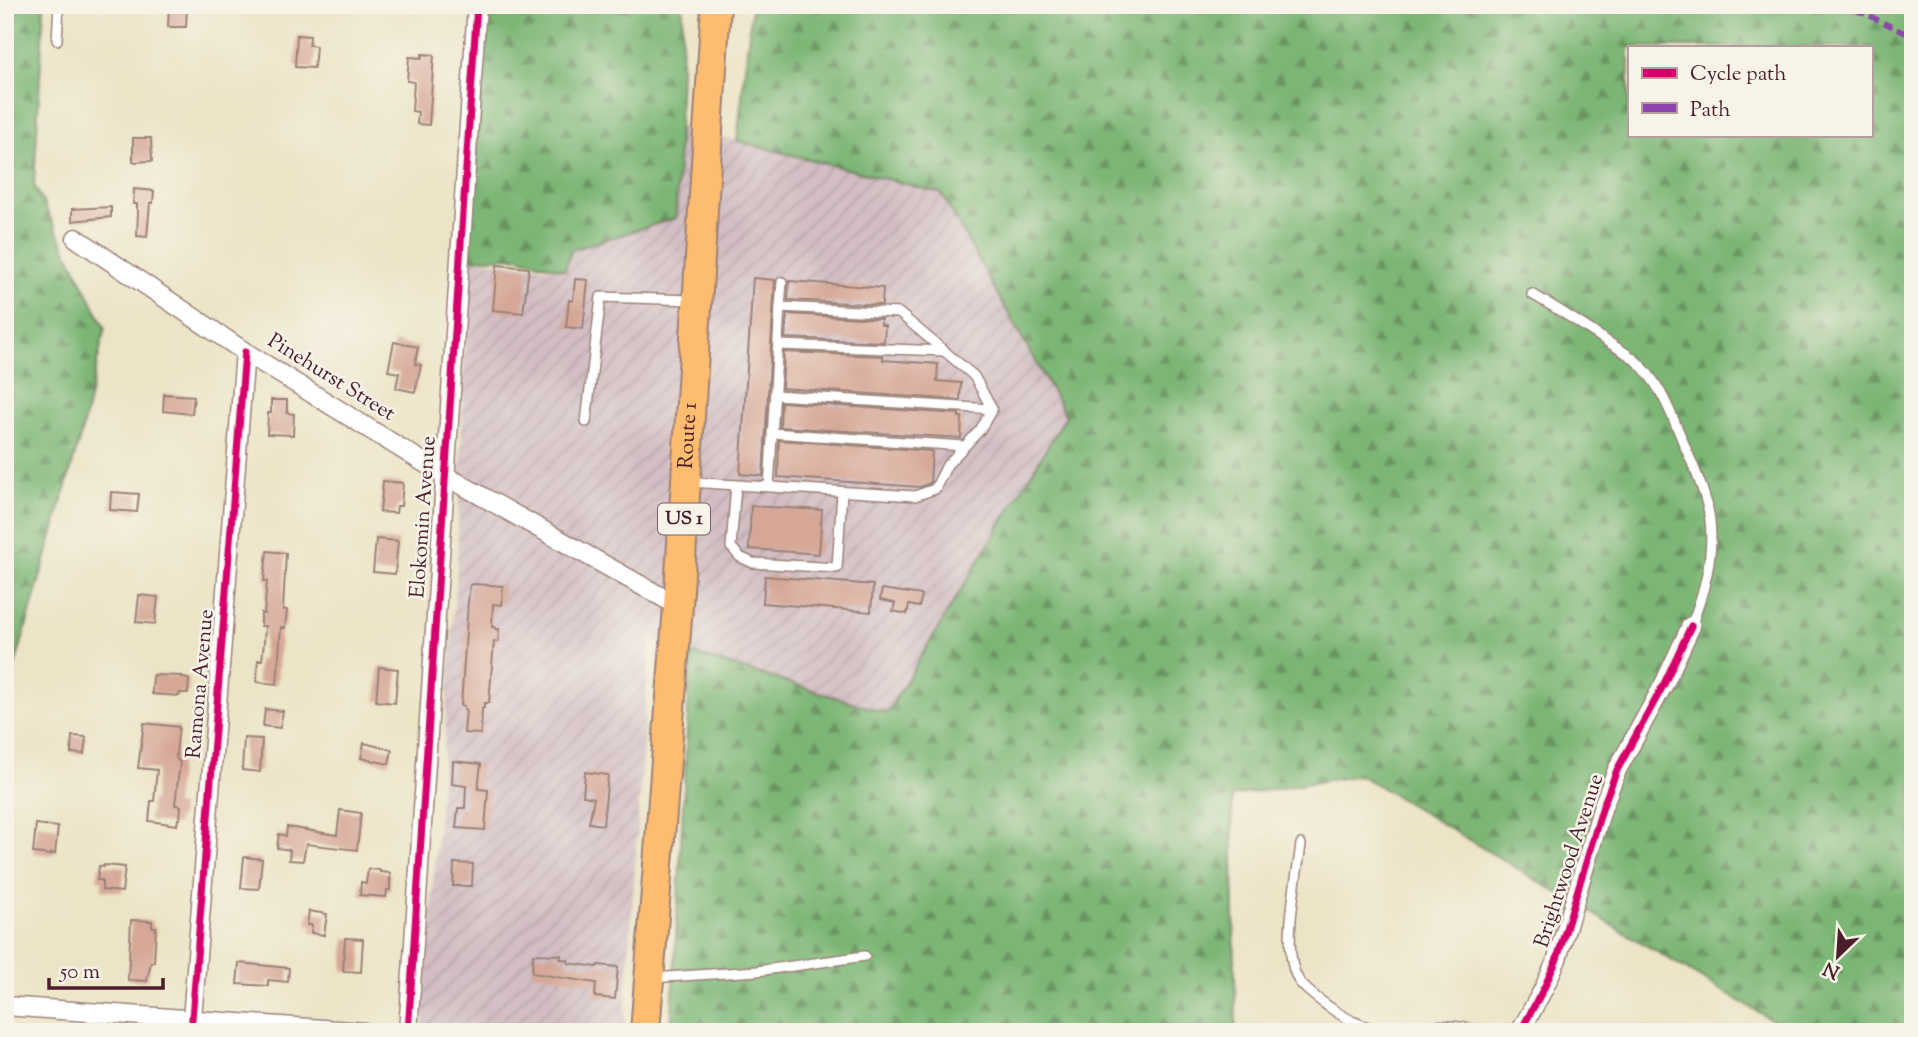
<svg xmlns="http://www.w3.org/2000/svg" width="1918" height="1037" font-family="'Sorts Mill Goudy',serif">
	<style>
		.industrial { fill: url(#industrial-furrows) }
		.forest { fill: url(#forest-firs); stroke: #626a50; stroke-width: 2; fill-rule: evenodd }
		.building { fill: #d6a797 }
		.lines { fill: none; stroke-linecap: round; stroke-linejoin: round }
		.lane-casing { stroke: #9b8278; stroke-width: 12 }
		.street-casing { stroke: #9b8278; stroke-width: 21 }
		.primary-casing { stroke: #9b8278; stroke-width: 32 }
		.lane { stroke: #fff; stroke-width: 9 }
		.street { stroke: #fff; stroke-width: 18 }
		.primary { stroke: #febc70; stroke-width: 28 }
		.quiet { stroke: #8e44ad; stroke-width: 5; stroke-dasharray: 10 5; stroke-linecap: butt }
		.cycleway-casing { stroke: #f7f3e8; stroke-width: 11 }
		.cycleway { stroke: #d6006c; stroke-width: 7 }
		.labels { text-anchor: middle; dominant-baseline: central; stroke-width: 5; stroke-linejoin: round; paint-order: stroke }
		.shield { fill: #f7f3e8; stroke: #7e5f64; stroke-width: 2 }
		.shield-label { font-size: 19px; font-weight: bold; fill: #4a1f2b }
		.street-label { font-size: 21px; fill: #4a1f2b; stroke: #f7f3e8 }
	</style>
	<defs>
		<pattern id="industrial-furrows" width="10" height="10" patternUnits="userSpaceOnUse" patternTransform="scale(1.75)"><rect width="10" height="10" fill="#d2bec3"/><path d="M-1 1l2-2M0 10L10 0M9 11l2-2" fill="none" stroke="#b6a3a8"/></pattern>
		<pattern id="forest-firs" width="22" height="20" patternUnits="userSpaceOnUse" patternTransform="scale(1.75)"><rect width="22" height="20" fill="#7bb674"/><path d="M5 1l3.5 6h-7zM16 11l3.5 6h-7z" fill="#67935f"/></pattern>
	</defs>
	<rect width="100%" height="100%" fill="#f7f3e8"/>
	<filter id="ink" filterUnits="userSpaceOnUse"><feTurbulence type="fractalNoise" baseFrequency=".0143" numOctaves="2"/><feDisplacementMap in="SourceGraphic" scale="14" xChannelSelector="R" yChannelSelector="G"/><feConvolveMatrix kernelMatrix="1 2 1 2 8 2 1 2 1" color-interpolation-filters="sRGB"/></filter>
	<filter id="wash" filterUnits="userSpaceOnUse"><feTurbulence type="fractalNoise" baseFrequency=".00686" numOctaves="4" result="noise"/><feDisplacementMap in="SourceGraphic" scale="28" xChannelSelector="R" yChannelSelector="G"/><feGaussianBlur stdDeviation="1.57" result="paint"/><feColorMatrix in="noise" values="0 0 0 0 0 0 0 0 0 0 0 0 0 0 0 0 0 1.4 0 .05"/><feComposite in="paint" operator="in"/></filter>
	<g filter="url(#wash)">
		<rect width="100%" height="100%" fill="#ece4c6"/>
		<path class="industrial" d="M 679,126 L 941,193 L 1066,416 L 887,713 L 650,640 L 624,1032 L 422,1032 L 456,581 L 468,259 L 565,270 L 571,250 L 676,218 Z"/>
		<g class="forest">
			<path d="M 5,5 L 44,5 L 34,185 L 105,328 L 82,430 L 5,701 Z"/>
			<path d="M 487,5 L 683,5 L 676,218 L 571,250 L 565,270 L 517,257 L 468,259 Z"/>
			<path d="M 752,5 L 1913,5 L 1913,1032 L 1792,1032 L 1360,775 L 1232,796 L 1236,1032 L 671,1032 L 691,653 L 887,713 L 1066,416 L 941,193 L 737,141 ZM 1629,47 L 1871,47 L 1871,135 L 1629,135 Z"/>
		</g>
		<g id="blocks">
			<g class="building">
				<path d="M 169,5 L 187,6 L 186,27 L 168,27 Z"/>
				<path d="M 297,35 L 310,36 L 309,45 L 316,46 L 314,68 L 295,67 Z"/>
				<path d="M 422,54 L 434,55 L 429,125 L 417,124 L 418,112 L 412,111 L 414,82 L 407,81 L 409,57 L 422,58 Z"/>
				<path d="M 133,138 L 151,138 L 152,161 L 133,162 Z"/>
				<path d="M 134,189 L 154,191 L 153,203 L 150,203 L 147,237 L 137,236 L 138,211 L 137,211 L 137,204 L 133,204 Z"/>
				<path d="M 111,207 L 111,217 L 72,221 L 72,209 Z"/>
				<path d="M 497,265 L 529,268 L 523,313 L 493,310 Z"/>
				<path d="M 753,278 L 775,280 L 763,476 L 740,474 Z"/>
				<path d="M 575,279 L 588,280 L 583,329 L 566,327 L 569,300 L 573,301 Z"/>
				<path d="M 789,281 L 883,288 L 882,305 L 788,300 Z"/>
				<path d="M 787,314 L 881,319 L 881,325 L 885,325 L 884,342 L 785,338 Z"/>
				<path d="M 394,342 L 418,347 L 415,364 L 421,365 L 415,392 L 396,388 L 399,373 L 388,371 Z"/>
				<path d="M 784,352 L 883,356 L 883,360 L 938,364 L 937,381 L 961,383 L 960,400 L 782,388 Z"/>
				<path d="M 164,394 L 194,396 L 192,414 L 163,411 Z"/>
				<path d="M 271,400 L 287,400 L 287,413 L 294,414 L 293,435 L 267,434 L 268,413 L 271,413 Z"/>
				<path d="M 781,402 L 959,414 L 959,417 L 962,417 L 961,438 L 780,427 Z"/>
				<path d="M 779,440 L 932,451 L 930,483 L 920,487 L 778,477 Z"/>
				<path d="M 383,481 L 403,483 L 401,506 L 397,506 L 396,513 L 380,512 Z"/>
				<path d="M 111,492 L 139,494 L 137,512 L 110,510 Z"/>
				<path d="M 751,506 L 822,510 L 819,554 L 749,549 Z"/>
				<path d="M 376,539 L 398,541 L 395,574 L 373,572 Z"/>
				<path d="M 267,551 L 286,553 L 283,610 L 287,610 L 285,628 L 281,627 L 277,684 L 257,682 L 258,660 L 262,660 L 264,642 L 265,626 L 261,626 L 261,613 L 264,614 L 267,581 L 264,581 Z"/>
				<path d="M 765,576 L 873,585 L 871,612 L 763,603 Z"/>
				<path d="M 474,584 L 503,586 L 502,605 L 493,604 L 492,627 L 495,627 L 495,629 L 499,629 L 498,642 L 494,641 L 489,703 L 484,703 L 484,708 L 482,708 L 481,734 L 464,733 L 466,710 L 464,710 L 464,706 L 461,706 L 468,602 L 470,585 Z"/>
				<path d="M 882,589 L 922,595 L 919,607 L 909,605 L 907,614 L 893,611 L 895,603 L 880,600 Z"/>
				<path d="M 139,595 L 158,597 L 155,624 L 136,622 Z"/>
				<path d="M 379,667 L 398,669 L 395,703 L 376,701 Z"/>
				<path d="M 153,675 L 182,676 L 182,678 L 189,679 L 188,693 L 180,693 L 179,696 L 152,694 Z"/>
				<path d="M 265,709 L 283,711 L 280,728 L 263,726 Z"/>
				<path d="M 144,723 L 179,727 L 176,754 L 177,760 L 180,762 L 175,805 L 181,806 L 180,819 L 178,819 L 177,825 L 149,821 L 151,801 L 154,801 L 157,770 L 138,768 Z"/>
				<path d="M 72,736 L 86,737 L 84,754 L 71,753 Z"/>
				<path d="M 244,738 L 262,739 L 260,772 L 242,770 Z"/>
				<path d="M 364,743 L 392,750 L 389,764 L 361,758 Z"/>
				<path d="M 453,761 L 481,764 L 478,789 L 488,790 L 485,830 L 456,828 L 458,808 L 465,808 L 466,786 L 452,784 Z"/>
				<path d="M 585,772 L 608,775 L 603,825 L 589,823 L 594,798 L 583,796 Z"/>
				<path d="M 340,810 L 361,813 L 357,850 L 306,844 L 303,861 L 289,860 L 290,850 L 277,848 L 279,834 L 286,836 L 287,827 L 337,835 Z"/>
				<path d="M 36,824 L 58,827 L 55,854 L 51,853 L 51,855 L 33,853 Z"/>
				<path d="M 244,857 L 262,859 L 259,889 L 241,888 Z"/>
				<path d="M 454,863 L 473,864 L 472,886 L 453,886 Z"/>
				<path d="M 104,865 L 125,867 L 122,892 L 102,890 L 102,880 L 97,880 L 99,866 L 104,867 Z"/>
				<path d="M 368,869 L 380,870 L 380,872 L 390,873 L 390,890 L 387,890 L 386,897 L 360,895 L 361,882 L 366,883 Z"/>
				<path d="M 309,911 L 327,914 L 324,935 L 311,933 L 312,925 L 307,925 Z"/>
				<path d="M 131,920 L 152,921 L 152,927 L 156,927 L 154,962 L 151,962 L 147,981 L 128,980 Z"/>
				<path d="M 345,938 L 363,939 L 361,972 L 343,971 Z"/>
				<path d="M 533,954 L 561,955 L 560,959 L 568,960 L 568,963 L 597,967 L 598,965 L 618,967 L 615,999 L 595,997 L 596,983 L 532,973 Z"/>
				<path d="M 239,963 L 289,968 L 288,982 L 268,980 L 268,986 L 237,984 Z"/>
			</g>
		</g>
	</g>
	<g filter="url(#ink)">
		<use href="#blocks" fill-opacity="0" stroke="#9b8278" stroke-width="2"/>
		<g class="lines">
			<g class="lane-casing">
				<g id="lane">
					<path d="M 57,40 L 59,5"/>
					<path d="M 1532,294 C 1558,309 1583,325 1608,342 C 1617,348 1627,353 1635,360 C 1657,379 1668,406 1679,432 C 1688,455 1700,478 1706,501 C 1718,541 1706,588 1691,626"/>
					<path d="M 780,307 L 782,282"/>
					<path d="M 778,345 L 945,351"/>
					<path d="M 775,395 L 992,409"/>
					<path d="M 586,422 L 601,297 L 692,300"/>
					<path d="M 772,433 L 964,446"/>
					<path d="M 689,482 L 915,496 L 935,489 L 947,465 L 980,430 L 992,409 L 974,376 L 899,313 L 780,307 L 769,487"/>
					<path d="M 736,485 L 731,547 L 740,557 L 753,563 L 837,568 L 842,492"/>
					<path d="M 1301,844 C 1297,879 1280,951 1299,981 C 1307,992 1321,1001 1332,1009 C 1349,1021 1369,1030 1391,1031 C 1404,1031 1415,1027 1428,1026 C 1447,1024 1467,1028 1486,1032"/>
					<path d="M 651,978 L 757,971 L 865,956"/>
				</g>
			</g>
			<g class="street-casing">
				<g id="street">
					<path d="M 76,238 L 245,352 L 444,475 L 678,606"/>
					<path d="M 5,1006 L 365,1032"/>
					<path d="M 192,1019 L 245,352"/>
					<path d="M 408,1032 L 477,5"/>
					<path d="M 1520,1032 L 1544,988 L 1557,959 L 1603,806 L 1617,770 L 1664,684 L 1691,626"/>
				</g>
			</g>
			<g class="primary-casing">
				<g id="primary">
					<path id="s1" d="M 645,1032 L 678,606 L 716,5"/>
				</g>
			</g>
			<use href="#lane" class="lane"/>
			<use href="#street" class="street"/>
			<use href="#primary" class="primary"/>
			<path class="quiet" d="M 1842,5 L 1868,15 L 1913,37"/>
			<g class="cycleway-casing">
				<g id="cycleway">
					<path d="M 192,1019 L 245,352"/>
					<path d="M 408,1032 L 477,5"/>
					<path d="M 1520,1032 L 1544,988 L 1557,959 L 1603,806 L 1617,770 L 1664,684 L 1691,626"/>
				</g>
			</g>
			<use href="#cycleway" class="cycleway"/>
		</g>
	</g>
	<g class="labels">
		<rect class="shield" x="658" y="503.5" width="52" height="31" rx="5"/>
		<g class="shield-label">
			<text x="684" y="519">US 1</text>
		</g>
		<g class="street-label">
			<text transform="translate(331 378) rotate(32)">Pinehurst Street</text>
			<text stroke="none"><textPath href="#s1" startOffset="598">Route 1</textPath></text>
			<text transform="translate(424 517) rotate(-86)">Elokomin Avenue</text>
			<text transform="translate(201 684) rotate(-85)">Ramona Avenue</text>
			<text transform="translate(1570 861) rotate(-72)">Brightwood Avenue</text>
		</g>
	</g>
	<rect width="1918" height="1037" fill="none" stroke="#f7f3e8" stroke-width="28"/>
	<rect x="1628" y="46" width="245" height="91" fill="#f7f3e8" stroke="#b29e9c" stroke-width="2"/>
	<rect x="1642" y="68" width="35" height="10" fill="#d6006c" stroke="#b29e9c" stroke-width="2"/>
	<text x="1690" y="80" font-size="21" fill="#4a1f2b">Cycle path</text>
	<rect x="1642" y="103" width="35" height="10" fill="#8e44ad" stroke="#b29e9c" stroke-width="2"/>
	<text x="1690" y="116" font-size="21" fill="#4a1f2b">Path</text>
	<g transform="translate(1838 956) rotate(205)" stroke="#f7f3e8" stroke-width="5" paint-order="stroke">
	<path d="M0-5L12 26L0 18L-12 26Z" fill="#4a1f2b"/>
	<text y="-10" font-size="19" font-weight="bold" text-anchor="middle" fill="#4a1f2b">N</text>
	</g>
	<path d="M49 978v10h114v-10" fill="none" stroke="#4a1f2b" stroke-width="3.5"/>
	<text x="60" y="978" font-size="21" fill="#4a1f2b" stroke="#f7f3e8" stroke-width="5" paint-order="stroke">50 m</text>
</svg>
